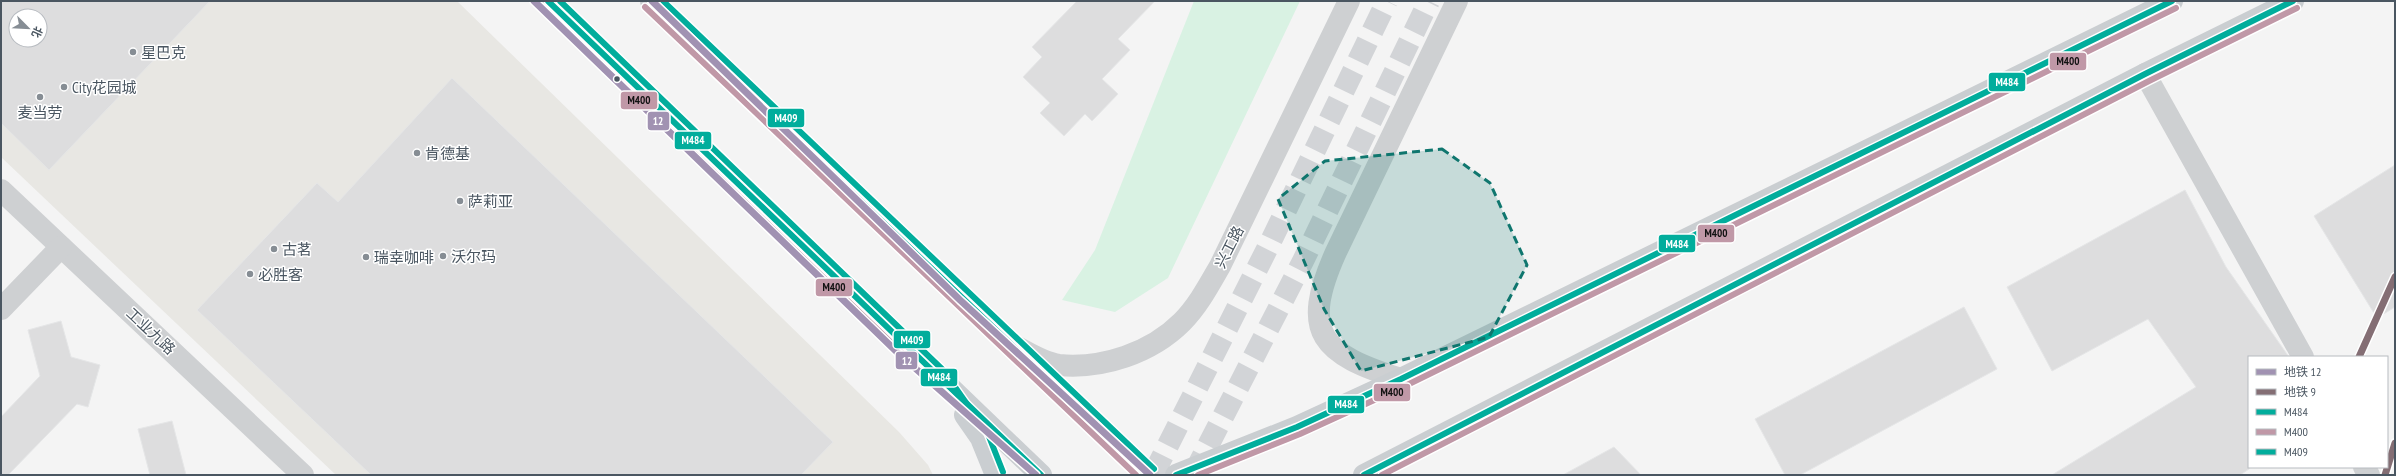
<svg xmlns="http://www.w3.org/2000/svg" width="2396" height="476" font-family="'PT Sans Narrow','Noto Sans SC',sans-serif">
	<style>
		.commercial { fill: #e8e7e3; fill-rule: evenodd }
		.green { fill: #d9f2e3 }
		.building { fill: #ddddde; stroke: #e5e6e7; fill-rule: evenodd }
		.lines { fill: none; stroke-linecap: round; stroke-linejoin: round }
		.highway-tunnel { stroke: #d2d4d7; stroke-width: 22; stroke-dasharray: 22 11; stroke-linecap: butt }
		.minor { stroke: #ced0d2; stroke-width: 22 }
		.major { stroke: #caced1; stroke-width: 22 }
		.bus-1-casing { stroke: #fff; stroke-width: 9 }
		.bus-2-casing { stroke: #fff; stroke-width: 9 }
		.bus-3-casing { stroke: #fff; stroke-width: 9 }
		.bus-1 { stroke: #01ad9c; stroke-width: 6 }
		.bus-2 { stroke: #c098a7; stroke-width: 6 }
		.bus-3 { stroke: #01ad9c; stroke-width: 6 }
		.metro-1-casing { stroke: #fff; stroke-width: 10 }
		.metro-2-casing { stroke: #fff; stroke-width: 10 }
		.metro-1 { stroke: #a192b2; stroke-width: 7 }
		.metro-2 { stroke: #846e74; stroke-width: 7 }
		.marked { fill: #0f766e; fill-opacity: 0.2; stroke: #0f766e; stroke-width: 3; stroke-dasharray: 8 5; stroke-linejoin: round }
		.poi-dot { fill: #868d94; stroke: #fff; stroke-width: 1.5 }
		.bus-dot { fill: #4a5661; stroke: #fff; stroke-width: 1.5 }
		.labels { text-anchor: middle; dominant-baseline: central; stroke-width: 3; stroke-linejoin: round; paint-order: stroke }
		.poi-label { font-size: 15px; fill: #4a5661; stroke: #fff; text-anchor: start }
		.street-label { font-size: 15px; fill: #4a5661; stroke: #fff }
		.line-badge { stroke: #fff; stroke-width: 1.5 }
		.badge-label { font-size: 11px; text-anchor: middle; font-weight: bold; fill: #fff }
		.pale-badge-label { font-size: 11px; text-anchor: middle; font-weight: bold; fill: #111 }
	</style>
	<rect width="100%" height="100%" fill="#f4f4f4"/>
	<path class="commercial" d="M 1,1 L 457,1 L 899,432 L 928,465 L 933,475 L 336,475 L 1,157 ZM 16,16 L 40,16 L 40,40 L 16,40 Z"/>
	<path class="green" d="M 1194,1 L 1300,1 L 1168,278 L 1115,312 L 1062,300 L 1095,250 Z"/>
	<g class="building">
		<path d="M 1,1 L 210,1 L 49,170 L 1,123 ZM 16,16 L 40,16 L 40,40 L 16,40 Z"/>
		<path d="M 1077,1 L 1155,1 L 1118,39 L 1130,50 L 1102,79 L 1118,94 L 1092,121 L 1085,114 L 1064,136 L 1040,113 L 1050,103 L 1023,77 L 1042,57 L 1032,47 Z"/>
		<path d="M 452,78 L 833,442 L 801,475 L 371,475 L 197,310 L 317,183 L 338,202 Z"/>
		<path d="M 2395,165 L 2395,307 L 2377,318 L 2314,216 Z"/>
		<path d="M 2185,190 L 2226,267 L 2289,357 L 2249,357 L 2249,469 L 2240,475 L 2052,475 L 2196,387 L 2148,319 L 2052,371 L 2007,287 Z"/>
		<path d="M 1964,307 L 1997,369 L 1800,475 L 1785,475 L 1755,419 Z"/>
		<path d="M 61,321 L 71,357 L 100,365 L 88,407 L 77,404 L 8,475 L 1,475 L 1,417 L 40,376 L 28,330 Z"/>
		<path d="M 172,421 L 186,475 L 150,475 L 138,429 Z"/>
		<path d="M 1614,447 L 1641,475 L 1563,475 Z"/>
	</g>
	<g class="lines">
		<g class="highway-tunnel">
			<path d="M 1153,475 L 1270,243 L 1387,1"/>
			<path d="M 1193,475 L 1303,261 L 1429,1"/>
		</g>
		<g class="minor">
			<path d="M 2145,74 L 2303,357"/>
			<path d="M 1,190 L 303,475"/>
			<path d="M 1,309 L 61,247"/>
			<path d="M 1017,347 C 1030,354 1044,363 1059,365 C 1103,369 1151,353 1182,322 C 1198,306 1209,285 1220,266 L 1349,1"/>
			<path d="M 1401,379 C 1322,354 1299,334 1336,252 L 1457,1"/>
			<path d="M 2364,467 L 2369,475"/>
		</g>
		<g class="major">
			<path d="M 548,1 L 1041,475"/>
			<path d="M 651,1 L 1148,475"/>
			<path d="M 965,415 L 981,438 L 996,475"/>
			<path d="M 1176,475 L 1297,427 L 1401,379 L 2172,1"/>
			<path d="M 1364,475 L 2145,74 L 2293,1"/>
		</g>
		<g class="bus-1-casing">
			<g id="bus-1">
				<path d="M 548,1 L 1041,475"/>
				<path d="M 651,1 L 1148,475"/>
				<path d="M 1176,475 L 1297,427 L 1401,379 L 2172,1"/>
				<path d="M 1364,475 L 2145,74 L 2293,1"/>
			</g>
		</g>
		<g class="bus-2-casing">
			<g id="bus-2">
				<path d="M 542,7 L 931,381"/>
				<path d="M 645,7 L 1136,475"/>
				<path d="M 1198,475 L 1300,434 L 1405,386 L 2176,8"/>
				<path d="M 1382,475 L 2149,81 L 2297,8"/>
			</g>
		</g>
		<g class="bus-3-casing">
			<g id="bus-3">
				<path d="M 560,1 L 943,370 L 988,434 L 1003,472"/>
				<path d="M 663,1 L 1154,469"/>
			</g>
		</g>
		<use href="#bus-1" class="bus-1"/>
		<use href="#bus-2" class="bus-2"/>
		<use href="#bus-3" class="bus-3"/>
		<g class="metro-1-casing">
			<g id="metro-1">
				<path d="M 534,1 L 898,353 L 1036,475"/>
				<path d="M 652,1 L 960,300 L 1150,475"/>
			</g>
		</g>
		<g class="metro-2-casing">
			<g id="metro-2">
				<path d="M 2359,357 L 2395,277"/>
				<path d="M 2385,475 L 2395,443"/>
			</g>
		</g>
		<use href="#metro-1" class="metro-1"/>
		<use href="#metro-2" class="metro-2"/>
	</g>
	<path class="marked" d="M 1442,149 L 1490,183 L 1527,265 L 1489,337 L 1361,371 L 1324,309 L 1278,199 L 1325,161 Z"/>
	<g class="poi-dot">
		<circle cx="133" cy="52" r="4"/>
		<circle cx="64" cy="87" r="4"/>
		<circle cx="40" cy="97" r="4"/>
		<circle cx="417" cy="153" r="4"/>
		<circle cx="460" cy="201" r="4"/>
		<circle cx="274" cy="249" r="4"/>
		<circle cx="443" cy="256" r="4"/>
		<circle cx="366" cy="257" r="4"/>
		<circle cx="250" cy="274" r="4"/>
	</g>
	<circle class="bus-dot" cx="617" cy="79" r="3.5"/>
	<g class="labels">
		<g class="poi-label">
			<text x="141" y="52">星巴克</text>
			<text x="72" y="87">City花园城</text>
			<text x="40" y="112" text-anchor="middle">麦当劳</text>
			<text x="425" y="153">肯德基</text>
			<text x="468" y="201">萨莉亚</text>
			<text x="282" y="249">古茗</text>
			<text x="451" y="256">沃尔玛</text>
			<text x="374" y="257">瑞幸咖啡</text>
			<text x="258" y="274">必胜客</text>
		</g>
		<g class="street-label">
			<text transform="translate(1229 247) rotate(-63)">兴工路</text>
			<text transform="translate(151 331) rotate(43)">工业九路</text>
		</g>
	</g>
	<g class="line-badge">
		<rect x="2049" y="52" width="38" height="19" rx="4" fill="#c098a7"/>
		<rect x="1988" y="72" width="38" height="20" rx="4" fill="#01ad9c"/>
		<rect x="620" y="91" width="38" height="19" rx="4" fill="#c098a7"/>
		<rect x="767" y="108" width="38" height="20" rx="4" fill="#01ad9c"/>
		<rect x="647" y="111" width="23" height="20" rx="4" fill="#a192b2"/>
		<rect x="674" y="131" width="38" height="19" rx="4" fill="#01ad9c"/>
		<rect x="1697" y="224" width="38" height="19" rx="4" fill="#c098a7"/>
		<rect x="1658" y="234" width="38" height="19" rx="4" fill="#01ad9c"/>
		<rect x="815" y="278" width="38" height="19" rx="4" fill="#c098a7"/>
		<rect x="893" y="330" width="38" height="19" rx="4" fill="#01ad9c"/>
		<rect x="895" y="351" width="23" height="19" rx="4" fill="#a192b2"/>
		<rect x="920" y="368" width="38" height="19" rx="4" fill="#01ad9c"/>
		<rect x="1373" y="383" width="38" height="19" rx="4" fill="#c098a7"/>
		<rect x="1327" y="395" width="38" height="19" rx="4" fill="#01ad9c"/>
	</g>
	<g class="badge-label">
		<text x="2007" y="86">M484</text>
		<text x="786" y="122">M409</text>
		<text x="658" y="125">12</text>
		<text x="693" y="144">M484</text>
		<text x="1677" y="248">M484</text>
		<text x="912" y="344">M409</text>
		<text x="907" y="365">12</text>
		<text x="939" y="381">M484</text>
		<text x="1346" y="408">M484</text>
	</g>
	<g class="pale-badge-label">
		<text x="2068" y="65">M400</text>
		<text x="639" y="104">M400</text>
		<text x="1716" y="237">M400</text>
		<text x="834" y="291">M400</text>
		<text x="1392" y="396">M400</text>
	</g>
	<rect width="2396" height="476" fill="none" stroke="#4a5661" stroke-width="4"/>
	<rect x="2248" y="356" width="140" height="112" fill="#ffffff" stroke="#b7bbc0"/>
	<rect x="2256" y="369" width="20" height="6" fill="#a192b2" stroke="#b7bbc0"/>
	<text x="2284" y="376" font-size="12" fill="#4a5661">地铁 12</text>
	<rect x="2256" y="389" width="20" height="6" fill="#846e74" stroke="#b7bbc0"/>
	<text x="2284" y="396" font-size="12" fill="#4a5661">地铁 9</text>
	<rect x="2256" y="409" width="20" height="6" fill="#01ad9c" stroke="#b7bbc0"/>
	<text x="2284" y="416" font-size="12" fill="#4a5661">M484</text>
	<rect x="2256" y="429" width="20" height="6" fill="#c098a7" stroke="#b7bbc0"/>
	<text x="2284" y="436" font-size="12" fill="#4a5661">M400</text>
	<rect x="2256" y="449" width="20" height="6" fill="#01ad9c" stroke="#b7bbc0"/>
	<text x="2284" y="456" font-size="12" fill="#4a5661">M409</text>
	<g transform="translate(28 28) rotate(114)"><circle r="19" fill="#ffffff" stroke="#b7bbc0"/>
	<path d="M0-3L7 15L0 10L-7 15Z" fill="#868d94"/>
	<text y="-6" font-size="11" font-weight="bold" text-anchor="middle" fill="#4a5661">北</text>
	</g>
</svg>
